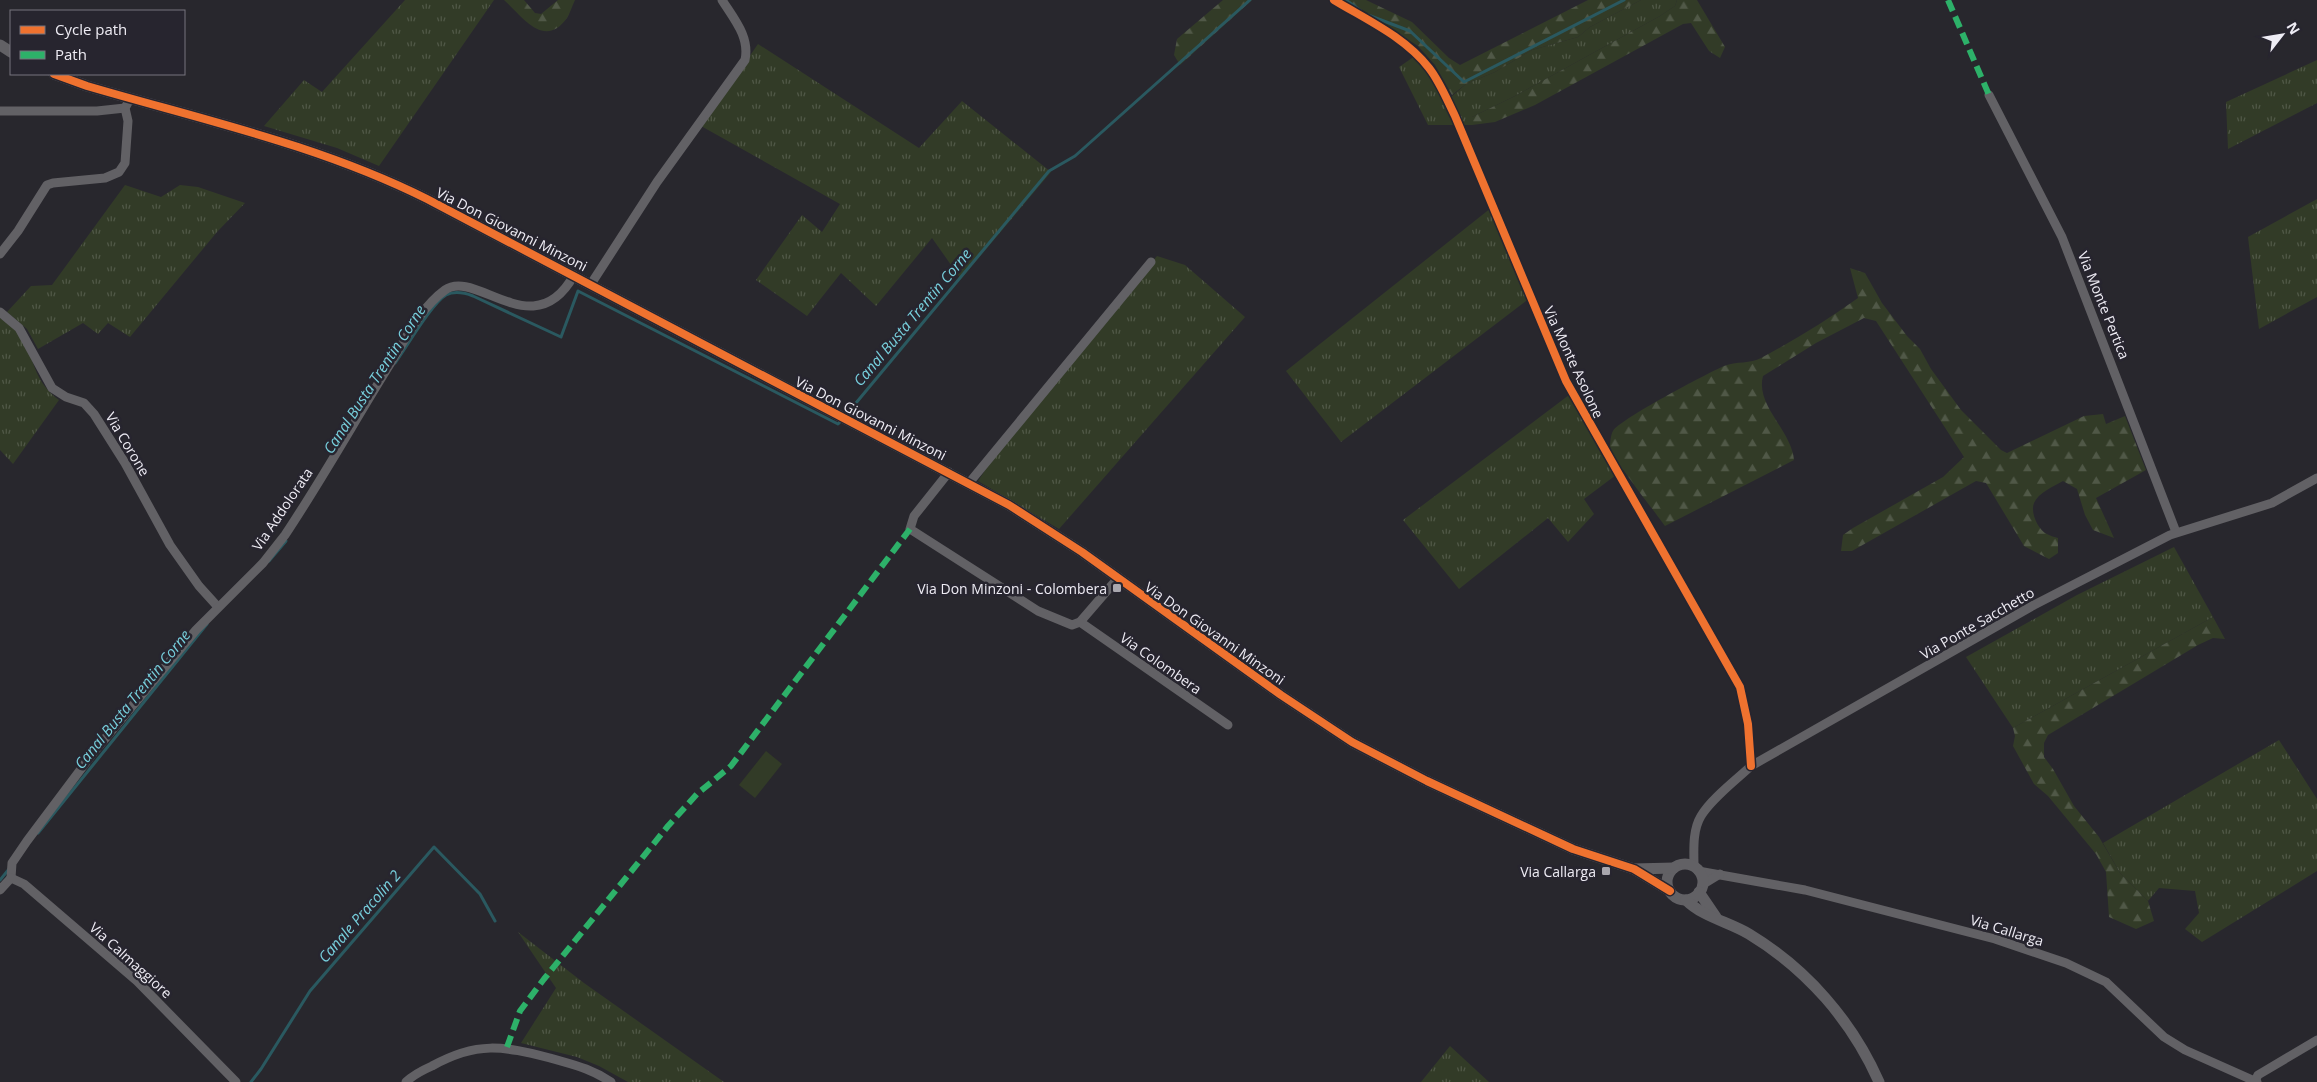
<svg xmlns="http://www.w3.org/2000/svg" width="2317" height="1082" font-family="'Open Sans',sans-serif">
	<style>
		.grass { fill: url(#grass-tufts) }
		.forest { fill: url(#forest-firs) }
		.green { fill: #323b27 }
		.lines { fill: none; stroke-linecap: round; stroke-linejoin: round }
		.stream { stroke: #2a5960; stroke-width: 3 }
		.street { stroke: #626165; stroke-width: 9 }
		.secondary { stroke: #626165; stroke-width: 11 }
		.quiet { stroke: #2db169; stroke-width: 6; stroke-dasharray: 12 6; stroke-linecap: butt }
		.cycleway-casing { stroke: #27252f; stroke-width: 11 }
		.cycleway { stroke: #ef722f; stroke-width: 8 }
		.poi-dot { fill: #a9a7ae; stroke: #27252f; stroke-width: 2 }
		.labels { text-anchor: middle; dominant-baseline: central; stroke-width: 5; stroke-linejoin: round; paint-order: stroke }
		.street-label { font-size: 14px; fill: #eeecf4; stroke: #27252f }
		.poi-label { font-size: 14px; fill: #eeecf4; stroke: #27252f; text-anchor: end }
		.water-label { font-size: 15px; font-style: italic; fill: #77cfdc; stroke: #27252f }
	</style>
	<defs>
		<pattern id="grass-tufts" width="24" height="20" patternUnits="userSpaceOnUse" patternTransform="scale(1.25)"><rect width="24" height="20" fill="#323b27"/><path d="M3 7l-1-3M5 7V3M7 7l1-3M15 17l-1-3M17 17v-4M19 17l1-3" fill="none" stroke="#505847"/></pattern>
		<pattern id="forest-firs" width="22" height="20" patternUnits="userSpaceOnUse" patternTransform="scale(1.25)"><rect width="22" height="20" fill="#323b27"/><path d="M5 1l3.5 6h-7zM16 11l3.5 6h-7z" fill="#505847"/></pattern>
	</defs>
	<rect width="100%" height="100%" fill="#28272d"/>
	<g class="grass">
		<path d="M 405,0 L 494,0 L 379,166 L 337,148 L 264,126 L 304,80 L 322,92 Z"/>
		<path d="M 1641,0 L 1677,0 L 1675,6 L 1660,16 L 1515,96 L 1472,117 L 1472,125 L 1428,125 L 1399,67 L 1415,56 L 1426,70 L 1444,103 L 1466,84 L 1495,72 L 1532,50 L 1578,37 L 1590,27 Z"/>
		<path d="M 758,44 L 919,148 L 962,101 L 1051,172 L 961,279 L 932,238 L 876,306 L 841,273 L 807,316 L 756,280 L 802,215 L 822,232 L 840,204 L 701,126 Z"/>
		<path d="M 2317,60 L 2317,103 L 2228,149 L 2226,102 Z"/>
		<path d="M 125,185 L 161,197 L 180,185 L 198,187 L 245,203 L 217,232 L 130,337 L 108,323 L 98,334 L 83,323 L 38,349 L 27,329 L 7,312 L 31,286 L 52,285 Z"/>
		<path d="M 2317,199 L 2317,297 L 2259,329 L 2248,237 Z"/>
		<path d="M 1496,204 L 1534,295 L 1341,442 L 1286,371 Z"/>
		<path d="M 1157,256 L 1185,265 L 1245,317 L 1059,529 L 978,481 L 1009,434 Z"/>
		<path d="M 2,317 C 9,324 19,331 23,340 C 36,365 35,382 59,400 L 13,464 L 0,450 L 0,319 Z"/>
		<path d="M 1573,392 L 1614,458 L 1624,469 L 1584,499 L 1594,514 L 1568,542 L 1548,518 L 1459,589 L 1403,520 Z"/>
		<path d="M 2174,547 L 2213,617 L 2013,728 L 1966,657 L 2077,595 Z"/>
		<path d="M 2279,740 L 2317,799 L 2317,871 L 2202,942 L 2185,929 L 2199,913 L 2195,891 L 2159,888 L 2148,901 L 2120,873 L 2103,843 Z"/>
		<path d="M 518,932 L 584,983 L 724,1082 L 628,1082 L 599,1066 L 577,1057 L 521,1043 L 556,988 Z"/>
		<path d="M 1450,1046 L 1489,1082 L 1421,1082 Z"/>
	</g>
	<g class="forest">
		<path d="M 504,0 L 524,0 L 535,13 L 541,14 L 558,0 L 575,0 C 572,6 570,13 567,18 C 544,50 522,16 504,0 Z"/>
		<path d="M 1223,0 L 1252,0 L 1180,65 L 1174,55 L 1177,39 Z"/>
		<path d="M 1347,0 L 1366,0 L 1412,22 L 1449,58 L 1460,65 L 1588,0 L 1641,0 L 1590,27 L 1578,37 L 1532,50 L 1495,72 L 1466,84 L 1452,95 L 1435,65 L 1418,46 Z"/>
		<path d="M 1677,0 L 1697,0 L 1725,47 L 1720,58 L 1709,51 L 1691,23 L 1683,24 L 1535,105 L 1495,122 L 1472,125 L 1472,117 L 1515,96 L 1660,16 L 1675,6 Z"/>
		<path d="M 1850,268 L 1865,273 L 1882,303 L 1907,336 L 1920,349 L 1931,369 L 1961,410 L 2001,450 L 2007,453 L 2084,416 L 2103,414 L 2106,424 L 2125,416 L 2146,470 L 2096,498 L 2114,538 L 2093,530 L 2085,515 L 2077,489 L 2063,481 C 2054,486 2038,493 2034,503 C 2030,512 2038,530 2047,534 C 2050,536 2055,537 2058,538 L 2058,553 L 2049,559 L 2024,546 L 1986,483 L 1976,481 L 1852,551 L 1841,551 L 1843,535 L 1853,528 L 1943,477 L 1964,457 L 1876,321 L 1864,318 L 1816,343 L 1763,376 C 1755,405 1792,431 1794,460 L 1665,526 C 1655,512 1611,457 1610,446 C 1610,442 1611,434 1613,431 C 1620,419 1708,373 1724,366 C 1736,361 1751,364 1761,358 C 1795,340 1827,320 1858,298 Z"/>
		<path d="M 2213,617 L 2225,639 L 2213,638 L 2198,645 L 2048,735 L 2044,743 L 2044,757 L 2053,769 L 2074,806 L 2099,837 L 2120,873 L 2148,901 L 2154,921 L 2136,929 L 2109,917 L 2106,872 L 2096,854 L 2048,796 L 2034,784 L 2013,746 L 2015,736 L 2013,728 Z"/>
	</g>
	<path class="green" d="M 766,751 L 782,764 L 755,798 L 739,785 Z"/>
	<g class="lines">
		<g class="stream">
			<path d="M 1346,0 L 1361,11"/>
			<path d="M 1368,15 L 1410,31 L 1464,82 L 1624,0"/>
			<path d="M 395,363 C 406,348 432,303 446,295 C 454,291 465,293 473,296 L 561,337 L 578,291 L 838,424 L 842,420"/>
			<path d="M 846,415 L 1049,171 L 1075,156 L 1250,0"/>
			<path d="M 269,561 L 286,541"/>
			<path d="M 38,833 L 207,624"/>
			<path d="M 0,880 L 9,869"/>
			<path d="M 251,1082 L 261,1069 L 310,991 L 434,847 L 480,894 L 495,921"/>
		</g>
		<g class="street">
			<path d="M 1334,0 C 1367,20 1405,37 1429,68 C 1440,82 1447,100 1455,116 L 1566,381 L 1740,687 L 1748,724 L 1751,766"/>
			<path d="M 1989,95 L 2062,237 L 2176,532"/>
			<path d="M 0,111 L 97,111 L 125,108"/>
			<path d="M 0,254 L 18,231 L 47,185 L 53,183 L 105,178 L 119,172 L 125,163 L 128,121 L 125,108 L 130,99"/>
			<path d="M 591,284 L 657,182 L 745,60 C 750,37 734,19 722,0"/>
			<path d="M 0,312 L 19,328 L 52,388 L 66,397 L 84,403 L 94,414 L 125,463 L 170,545 L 199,586 L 218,607"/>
			<path d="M 949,472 L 914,516 L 910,529 L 1038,611 L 1072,625 L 1080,622 L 1118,578"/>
			<path d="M 969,483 L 1151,262"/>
			<path d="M 1080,622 L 1228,725"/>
			<path d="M 1694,867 C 1694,851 1692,831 1701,816 C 1711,799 1736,780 1751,766 L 2034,605 L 2170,535 L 2272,503 L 2317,478"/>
			<path d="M 1698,871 L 1805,890 L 1995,939 L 2066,963 L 2106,982 L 2164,1037 L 2185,1050 L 2257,1082"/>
			<path d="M 11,878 L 12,863 L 27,841 L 93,753 L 196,630 L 263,563 L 285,535 C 321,481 353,424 387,369 C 404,342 419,309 445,290 C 476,268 534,347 574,275"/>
			<path d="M 1702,885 L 1720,874"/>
			<path d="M 0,890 L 11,878 L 24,884 L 137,981 L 236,1082"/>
			<path d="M 2255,1081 L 2258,1075 L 2317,1040"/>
			<path d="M 406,1082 C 413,1075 423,1070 432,1066 C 477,1041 503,1046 550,1058 C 574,1065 590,1068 611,1082"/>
		</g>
		<g class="secondary">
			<path d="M 0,45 L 11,52"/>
			<path d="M 54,74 L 87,86 C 203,120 319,145 427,199 L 1009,505 L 1082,552 L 1281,695 L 1352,742 L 1427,781 L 1573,849 L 1634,869 L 1670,891"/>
			<circle cx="1685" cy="882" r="18"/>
			<path d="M 1634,869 L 1674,868"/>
			<path d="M 1699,892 L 1716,917"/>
			<path d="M 1686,900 C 1703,917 1729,922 1749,934 C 1807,969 1852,1021 1879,1082"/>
		</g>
		<g class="quiet">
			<path d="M 1948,0 L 1989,95"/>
			<path d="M 507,1047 L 520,1011 L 544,979 L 668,826 L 697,794 L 731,766 L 910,529"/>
		</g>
		<g class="cycleway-casing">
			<g id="cycleway">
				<path d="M 1334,0 C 1367,20 1405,37 1429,68 C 1440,82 1447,100 1455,116 L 1566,381 L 1740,687 L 1748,724 L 1751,766"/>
				<path d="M 54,74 L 87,86 C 203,120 319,145 427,199 L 1009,505 L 1082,552 L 1281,695 L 1352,742 L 1427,781 L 1573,849 L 1634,869 L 1670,891"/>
			</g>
		</g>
		<use href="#cycleway" class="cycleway"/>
	</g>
	<g class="poi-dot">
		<rect x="1112" y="583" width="10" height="10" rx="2.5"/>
		<rect x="1601" y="866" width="10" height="10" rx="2.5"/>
	</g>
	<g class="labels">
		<g class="street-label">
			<text transform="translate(512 229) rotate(27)">Via Don Giovanni Minzoni</text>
			<text transform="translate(2104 305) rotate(68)">Via Monte Pertica</text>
			<text transform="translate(1574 362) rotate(65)">Via Monte Asolone</text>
			<text transform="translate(871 418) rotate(27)">Via Don Giovanni Minzoni</text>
			<text transform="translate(128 444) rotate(59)">Via Corone</text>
			<text transform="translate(282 509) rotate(-56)">Via Addolorata</text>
			<text transform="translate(1977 623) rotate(-30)">Via Ponte Sacchetto</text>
			<text transform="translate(1215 633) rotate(35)">Via Don Giovanni Minzoni</text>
			<text transform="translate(1161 663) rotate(35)">Via Colombera</text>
			<text transform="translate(2007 930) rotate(17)">Via Callarga</text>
			<text transform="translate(131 960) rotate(42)">Via Calmaggiore</text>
		</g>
		<g class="poi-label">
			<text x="1107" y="588">Via Don Minzoni - Colombera</text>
			<text x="1596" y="871">Via Callarga</text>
		</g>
		<g class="water-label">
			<text transform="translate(912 317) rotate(-50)">Canal Busta Trentin Corne</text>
			<text transform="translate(374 379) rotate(-57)">Canal Busta Trentin Corne</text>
			<text transform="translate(132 699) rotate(-51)">Canal Busta Trentin Corne</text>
			<text transform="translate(359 916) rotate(-49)">Canale Pracolin 2</text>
		</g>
	</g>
	<rect x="10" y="10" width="175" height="65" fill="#27252f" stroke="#77757e"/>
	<rect x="20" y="26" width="25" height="8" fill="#ef722f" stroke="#77757e"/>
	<text x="55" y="35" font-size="15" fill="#eeecf4">Cycle path</text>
	<rect x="20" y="51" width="25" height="8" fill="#2db169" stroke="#77757e"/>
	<text x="55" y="60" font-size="15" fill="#eeecf4">Path</text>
	<g transform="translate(2282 35) rotate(59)" stroke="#27252f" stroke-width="4" paint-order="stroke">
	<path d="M0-4L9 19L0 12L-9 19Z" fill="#eeecf4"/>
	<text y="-8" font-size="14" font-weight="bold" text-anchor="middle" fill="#eeecf4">N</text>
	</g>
</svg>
